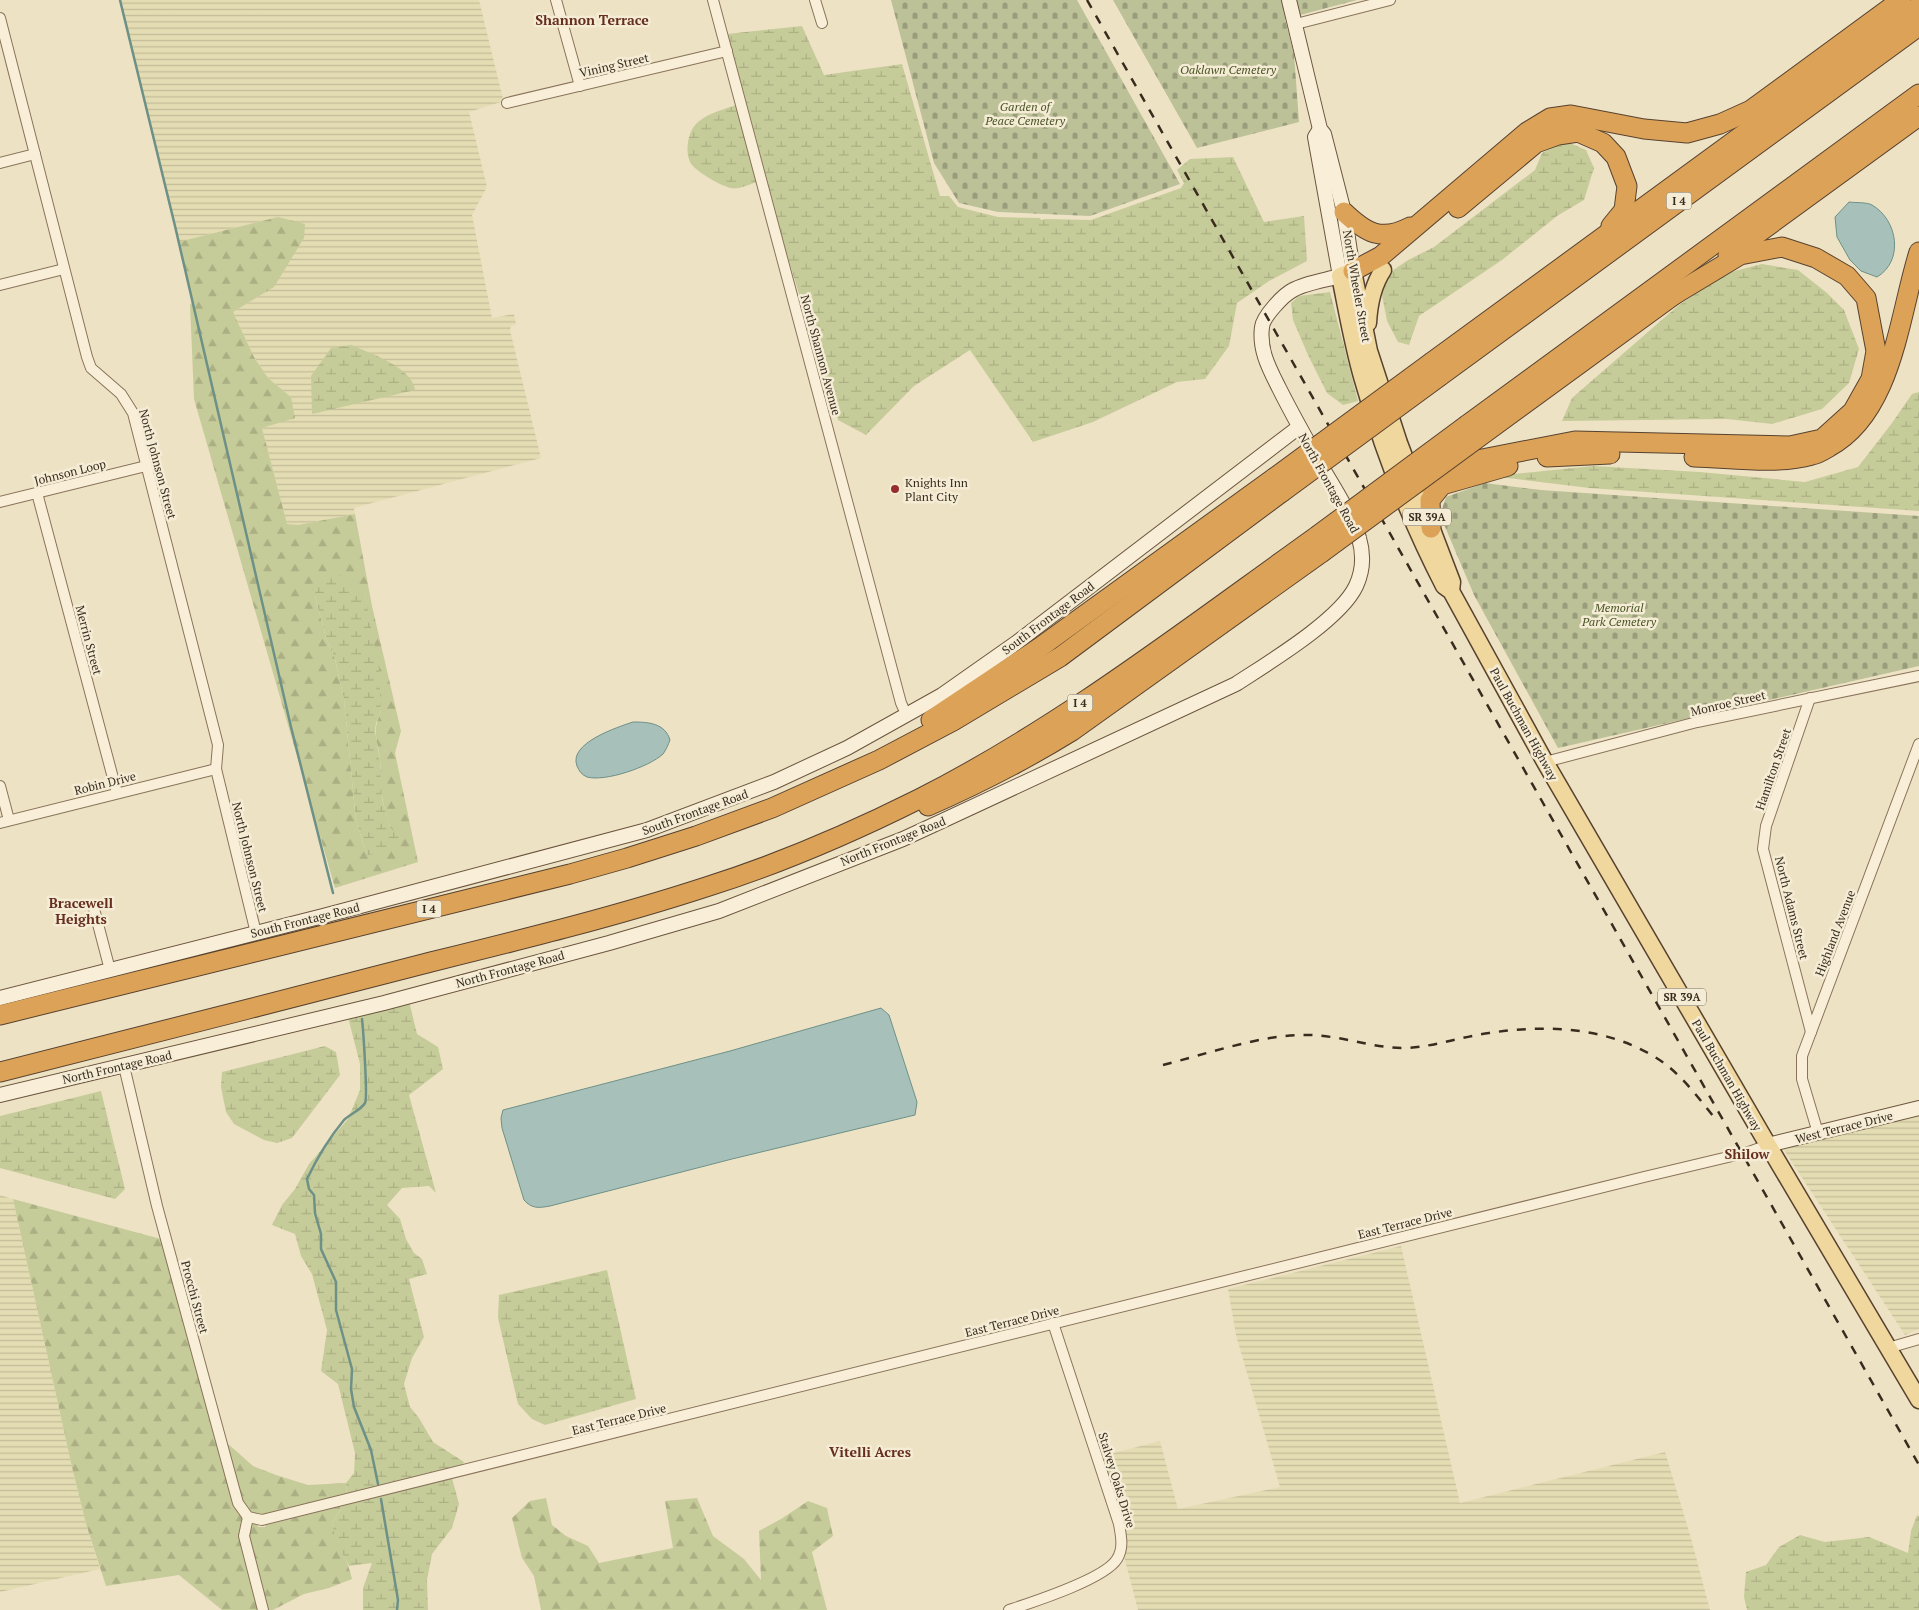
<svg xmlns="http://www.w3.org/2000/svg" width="1919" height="1610" font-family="'PT Serif',serif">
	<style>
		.farmland { fill: url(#farmland-rules) }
		.forest { fill: url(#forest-firs); fill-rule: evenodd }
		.wetland { fill: url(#wetland-marsh) }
		.cemetery { fill: url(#cemetery-stones) }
		.water { fill: #a7c1ba; stroke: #6d9087 }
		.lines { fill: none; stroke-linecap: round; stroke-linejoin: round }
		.stream { stroke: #6d9087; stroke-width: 2.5 }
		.street-casing { stroke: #89745b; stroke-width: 12 }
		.secondary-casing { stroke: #6b553e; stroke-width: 16 }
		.primary-casing { stroke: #57422f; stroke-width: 19 }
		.highway-casing { stroke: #57422f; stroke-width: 21 }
		.street { stroke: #f9efd8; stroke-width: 10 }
		.secondary { stroke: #f9efd8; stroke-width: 14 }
		.primary { stroke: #f0d79e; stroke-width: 16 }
		.highway { stroke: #dca257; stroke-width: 19 }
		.rail { stroke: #392c1f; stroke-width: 2.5; stroke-dasharray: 9 9; stroke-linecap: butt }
		.highway-bridge-casing { stroke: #57422f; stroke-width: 21; stroke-linecap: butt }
		.highway-bridge { stroke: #dca257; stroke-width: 19 }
		.poi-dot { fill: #972c2c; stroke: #f5ecd5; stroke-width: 2 }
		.labels { text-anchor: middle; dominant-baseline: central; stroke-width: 5; stroke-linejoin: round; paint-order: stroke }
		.shield { fill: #f5ecd5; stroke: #716656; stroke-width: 1 }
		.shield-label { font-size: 11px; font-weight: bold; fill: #392c1f }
		.street-label { font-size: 12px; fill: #392c1f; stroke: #f5ecd5 }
		.park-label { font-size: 12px; font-style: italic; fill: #495526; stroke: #f5ecd5 }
		.poi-label { font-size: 12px; fill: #392c1f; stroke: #f5ecd5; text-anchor: start }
		.neighbourhood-label { font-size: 14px; font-weight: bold; fill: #652e1f; stroke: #f5ecd5 }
	</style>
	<defs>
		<pattern id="farmland-rules" width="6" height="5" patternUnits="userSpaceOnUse" patternTransform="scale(1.25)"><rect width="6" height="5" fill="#e4dcb2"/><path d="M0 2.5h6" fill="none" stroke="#c4bd99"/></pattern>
		<pattern id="forest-firs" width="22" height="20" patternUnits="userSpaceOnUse" patternTransform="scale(1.25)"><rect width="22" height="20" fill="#c6cc99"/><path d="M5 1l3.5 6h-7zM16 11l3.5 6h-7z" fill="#abaf83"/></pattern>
		<pattern id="wetland-marsh" width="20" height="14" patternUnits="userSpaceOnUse" patternTransform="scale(1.25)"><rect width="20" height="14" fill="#c6cc99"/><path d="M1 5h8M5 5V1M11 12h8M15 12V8" fill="none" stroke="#abaf83"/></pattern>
		<pattern id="cemetery-stones" width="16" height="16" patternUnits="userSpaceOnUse" patternTransform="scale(1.25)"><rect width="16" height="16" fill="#bcc198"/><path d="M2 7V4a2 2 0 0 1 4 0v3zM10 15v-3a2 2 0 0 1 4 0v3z" fill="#9a9d7b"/></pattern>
	</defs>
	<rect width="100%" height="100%" fill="#eee2c5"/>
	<g class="farmland">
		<path d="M 119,0 L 479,0 L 503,99 L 501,99 L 501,102 L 469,112 L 487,187 L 472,215 L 492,318 L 514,314 L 516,324 L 511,326 L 510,330 L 541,458 L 357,507 L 354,509 L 355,514 L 298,525 L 287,525 L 262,428 L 291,397 L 268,378 L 254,357 L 233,312 L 274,287 L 278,217 L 178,242 Z"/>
		<path d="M 1919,1114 L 1919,1329 L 1905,1335 L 1782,1147 Z"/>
		<path d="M 0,1195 L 13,1199 L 71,1463 L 86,1524 L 100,1569 L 0,1592 Z"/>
		<path d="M 1401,1246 L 1460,1503 L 1665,1452 L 1691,1538 L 1710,1610 L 1138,1610 L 1107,1491 L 1094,1458 L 1160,1441 L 1178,1509 L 1280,1487 L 1236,1335 L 1228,1289 Z"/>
	</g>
	<g class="forest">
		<path d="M 278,217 L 305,224 L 304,238 L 274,287 L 233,312 L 254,357 L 268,378 L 291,397 L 295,418 L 262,428 L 287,524 L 298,525 L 355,514 L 372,606 L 401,731 L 395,753 L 418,862 L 335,888 L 194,399 L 190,304 L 193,303 L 178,242 ZM 365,595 L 381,711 C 371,734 378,739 380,761 C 381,769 380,777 381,785 C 381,799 386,813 390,827 L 367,855 L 356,821 L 344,699 L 335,659 L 326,638 L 315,596 Z"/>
		<path d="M 13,1199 L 161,1239 L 234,1506 L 244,1520 L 258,1525 L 258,1527 L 265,1527 L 266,1525 L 342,1506 L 332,1524 C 337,1543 348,1560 352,1579 L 329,1588 L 304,1594 L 273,1610 L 222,1610 L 179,1575 L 106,1586 L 86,1524 L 71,1463 Z"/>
		<path d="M 226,1442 L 253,1466 L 276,1475 L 308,1485 L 346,1483 L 347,1494 L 261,1515 L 250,1512 L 242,1501 Z"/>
		<path d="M 546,1498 L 552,1525 L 566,1536 L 588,1546 L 599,1563 L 673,1548 L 665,1501 L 697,1498 L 713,1536 L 744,1559 L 761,1580 L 759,1531 L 781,1519 L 808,1501 L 827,1508 L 833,1536 L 812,1552 L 827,1610 L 541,1610 L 534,1576 L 522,1558 L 512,1518 L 530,1501 Z"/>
	</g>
	<g class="wetland">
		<path d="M 802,26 L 824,75 L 902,64 L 940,196 L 949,196 L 958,207 L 998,217 L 1040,218 L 1041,220 L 1046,219 L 1091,220 L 1181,188 L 1184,183 L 1177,170 L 1190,159 L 1233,157 L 1264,222 L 1304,216 L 1307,261 L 1269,281 L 1237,303 L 1229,346 L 1205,379 L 1177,382 L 1093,422 L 1033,442 L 970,350 L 914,386 L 866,435 L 838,420 L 783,242 L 727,34 Z"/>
		<path d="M 736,105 L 757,182 C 750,184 739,190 731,188 C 721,186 699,173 692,165 C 685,156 687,137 693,128 C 701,115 722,110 736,105 Z"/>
		<path d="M 1565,141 L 1586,150 L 1594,168 L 1584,200 L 1557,216 L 1502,260 L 1419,316 L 1409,345 L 1398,342 L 1387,321 L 1381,290 L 1389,273 L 1408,260 L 1434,247 L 1535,170 L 1542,153 Z"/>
		<path d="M 1762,264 L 1798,270 L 1827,293 L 1844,310 L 1859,349 L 1849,383 L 1822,409 L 1772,424 L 1727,419 L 1562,421 L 1572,398 L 1679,305 L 1727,273 Z"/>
		<path d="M 1330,292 L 1358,401 L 1343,405 L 1327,393 L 1308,355 L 1293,320 L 1291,303 L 1299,296 Z"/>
		<path d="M 351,345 C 370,353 412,367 415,390 L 312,414 L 311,376 L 331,348 Z"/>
		<path d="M 1919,392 L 1919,511 L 1589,488 L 1493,476 L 1593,466 L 1700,472 L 1805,482 L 1858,467 L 1892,423 L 1912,394 Z"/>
		<path d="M 333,570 L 365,595 L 379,669 L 381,711 L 376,723 L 375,731 L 380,761 L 382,799 L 390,827 L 399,836 C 390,854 385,853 367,855 L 356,821 L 344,699 L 335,659 L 326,638 L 315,596 L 317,581 Z"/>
		<path d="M 409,1001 L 417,1034 L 438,1047 L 443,1069 L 409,1095 L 436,1193 L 429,1186 L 402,1188 L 387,1205 L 400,1219 L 406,1239 L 414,1253 L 422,1259 L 427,1274 L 409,1279 L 424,1337 L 412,1358 L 404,1384 L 410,1407 L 419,1418 L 433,1442 L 464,1462 L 462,1465 L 347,1494 L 346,1483 L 354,1473 L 355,1453 L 338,1384 L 321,1371 L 327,1330 L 312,1274 L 301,1256 L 295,1234 L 272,1225 L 282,1205 L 295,1189 L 309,1164 L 348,1119 L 360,1090 L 360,1064 L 348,1017 Z"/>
		<path d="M 325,1046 L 336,1052 L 340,1075 L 292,1138 L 277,1143 L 264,1140 L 234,1124 L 226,1112 L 221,1087 L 222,1072 Z"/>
		<path d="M 101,1091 L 125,1189 L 115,1199 L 0,1168 L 0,1116 Z"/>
		<path d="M 607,1270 L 636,1399 L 545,1425 L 532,1419 L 518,1404 L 498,1318 L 499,1295 Z"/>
		<path d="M 452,1478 L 459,1504 L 452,1528 L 432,1554 L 427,1580 L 428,1610 L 363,1610 L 363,1588 L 372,1563 L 349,1566 L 336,1541 L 332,1524 L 342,1506 Z"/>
		<path d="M 1917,1515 L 1919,1517 L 1919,1610 L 1747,1610 L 1744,1597 L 1746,1572 L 1766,1565 L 1779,1547 L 1800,1535 L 1825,1542 L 1869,1537 L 1908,1553 L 1911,1531 Z"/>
	</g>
	<g class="cemetery">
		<path d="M 891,0 L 1077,0 L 1180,184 L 1090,216 L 998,212 L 959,203 L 934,163 Z"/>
		<path d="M 1113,0 L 1357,0 L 1285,19 L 1294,54 L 1299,122 L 1197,148 Z"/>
		<path d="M 1485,483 L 1541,490 L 1919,516 L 1919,666 L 1558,748 L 1474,595 L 1440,515 L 1446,497 Z"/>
	</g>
	<g class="water">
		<path d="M 1849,202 C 1856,203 1867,202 1872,205 C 1898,220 1904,261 1877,277 L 1861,271 L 1850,260 L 1837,237 L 1835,217 Z"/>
		<path d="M 633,722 C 648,722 665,723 670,740 C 668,745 666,750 663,754 C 649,767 605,782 587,777 C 582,775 579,771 577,766 C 568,743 618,727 633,722 Z"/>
		<path d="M 881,1008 L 889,1015 L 917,1102 L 915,1115 L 732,1159 L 550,1206 C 539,1208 532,1209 524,1200 L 502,1128 L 501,1118 L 503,1110 L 730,1051 Z"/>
	</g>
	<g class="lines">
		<g class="stream">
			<path d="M 120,0 L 175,226 L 291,727 L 333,893"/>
			<path d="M 362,1019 C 363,1028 368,1098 365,1103 C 361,1110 350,1114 344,1120 C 329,1138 317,1158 307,1179 L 309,1189 L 314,1195 L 315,1213 L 321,1234 L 321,1249 L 336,1282 L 336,1310 L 352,1369 L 351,1389 L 354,1407 L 371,1450 L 378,1484"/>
			<path d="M 381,1499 L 398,1600 L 397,1610"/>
		</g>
		<g class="street-casing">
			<g id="street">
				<path d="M 556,0 L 580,86"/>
				<path d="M 713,0 L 901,703 L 907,716"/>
				<path d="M 815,0 L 822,23"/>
				<path d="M 0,18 L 87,357 L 91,368 L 121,394 L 133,413 L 218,745 L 216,769 L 256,933"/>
				<path d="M 1296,24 L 1390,0"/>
				<path d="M 507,103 L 727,51"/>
				<path d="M 0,163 L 35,154"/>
				<path d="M 0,285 L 64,269"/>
				<path d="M 37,493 L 117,793"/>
				<path d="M 0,502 L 146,466"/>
				<path d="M 1810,698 L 1766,826 L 1763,849 L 1811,1032"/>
				<path d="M 1545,762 L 1697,722 L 1919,676"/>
				<path d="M 0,786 L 9,820"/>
				<path d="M 0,823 L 216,769"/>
				<path d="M 93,905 L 110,970"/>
				<path d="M 124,1066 L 157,1206 L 238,1503 L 248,1517 L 262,1520 L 1644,1177 L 1749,1152 L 1768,1145"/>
				<path d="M 1818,1133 L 1802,1079 L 1802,1056 L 1919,744"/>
				<path d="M 1888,1348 L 1919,1339"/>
				<path d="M 248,1517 L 244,1536 L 263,1610"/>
				<path d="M 1009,1610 C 1033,1602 1105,1579 1117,1559 C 1124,1548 1121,1536 1119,1524 L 1053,1323"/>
			</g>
		</g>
		<g class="secondary-casing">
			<g id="secondary">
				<path d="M 1289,0 L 1320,129 L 1324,134 L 1344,212 L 1353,271"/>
				<path d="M 0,998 L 323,916 L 647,830 L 774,782 L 847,748 L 942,695 L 1016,643 L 1299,427"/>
				<path d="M 0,1095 L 384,1003 L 609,943 L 719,911 L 903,839 L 942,821 L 1236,684 C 1268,663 1340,620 1356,586 C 1363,571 1364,555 1359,538 C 1355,521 1336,491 1326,474 C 1310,446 1294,418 1279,388 C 1269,368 1259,350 1262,327 C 1263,317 1283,295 1293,290 C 1305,283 1326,280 1340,276 L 1315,137 L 1320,129"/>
				<path d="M 1768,1145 L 1919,1108"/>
			</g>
		</g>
		<g class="primary-casing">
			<g id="primary">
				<path d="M 1368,323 C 1369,305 1373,285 1383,270"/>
				<path d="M 1451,591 L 1452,582 L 1399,443 L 1369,351 L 1353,271 L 1340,276 C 1347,310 1353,346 1363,380 C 1383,451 1410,520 1444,586 L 1451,591 L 1545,762 L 1768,1145 L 1919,1400"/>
			</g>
		</g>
		<g class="highway-casing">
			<g id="highway">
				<path d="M 1458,208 L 1536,143 L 1558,135 L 1578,132 L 1603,143 L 1616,157 L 1627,186 L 1624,210 L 1611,226"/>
				<path d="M 1344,212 C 1366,233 1381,242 1410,227"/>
				<path d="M 1728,255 L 1919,116"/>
				<path d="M 1353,271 L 1381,256 L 1527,132 L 1550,118 L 1571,115 L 1644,129 L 1687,133 L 1720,124 L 1751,110 L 1901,0"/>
				<path d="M 1432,362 L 1919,6"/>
				<path d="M 1440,376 L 1919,26"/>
				<path d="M 1467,425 L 1919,94"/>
				<path d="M 1475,440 L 1682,289"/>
				<path d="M 1547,457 L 1610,454"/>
				<path d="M 1694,457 C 1733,458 1775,465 1812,455 C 1818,454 1824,450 1829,447 C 1893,412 1899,315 1919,252"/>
				<path d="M 1422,483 L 1477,460 L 1575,441 L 1790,446 L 1822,439 L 1853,411 L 1871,379 L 1876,351 L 1866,298 L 1847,276 L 1816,258 L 1782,247 L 1740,255 L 1672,296"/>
				<path d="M 1431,528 L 1430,500 L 1442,485 L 1508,466"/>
				<path d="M 931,720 L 1039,648 L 1274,478"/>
				<path d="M 928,806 C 978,784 1025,760 1072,731 L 1321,553"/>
				<path d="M 0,1015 L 570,874 L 627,858 L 696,836 L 772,808 L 879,760 L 953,721 L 1060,657 L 1282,492"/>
				<path d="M 0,1072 C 142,1036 285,1000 427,963 C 520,940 614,917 706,887 C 779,864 851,833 919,799 C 1061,727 1188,628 1317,536"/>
			</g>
		</g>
		<use href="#street" class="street"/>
		<use href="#secondary" class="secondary"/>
		<use href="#primary" class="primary"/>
		<use href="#highway" class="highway"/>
		<g class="rail">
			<path d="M 1087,0 L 1919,1465"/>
			<path d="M 1163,1065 C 1207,1054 1263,1034 1307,1035 C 1340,1035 1371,1048 1404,1048 C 1434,1047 1460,1037 1489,1033 C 1549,1024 1613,1027 1664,1063 C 1685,1079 1701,1101 1717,1121"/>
		</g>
		<g class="highway-bridge-casing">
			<g id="highway-bridge">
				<path d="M 1274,478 L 1432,362"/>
				<path d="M 1282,492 L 1440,376"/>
				<path d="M 1317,536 L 1467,425"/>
				<path d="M 1321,553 L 1475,440"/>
			</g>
		</g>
		<use href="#highway-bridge" class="highway-bridge"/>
	</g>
	<circle class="poi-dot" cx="895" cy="489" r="5"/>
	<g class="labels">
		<g class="shield">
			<rect x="1666.5" y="192.5" width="25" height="17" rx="4"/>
			<rect x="1403" y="508.5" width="48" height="17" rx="4"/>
			<rect x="1067.5" y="694.5" width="25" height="17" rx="4"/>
			<rect x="416.5" y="900.5" width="25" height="17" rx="4"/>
			<rect x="1658" y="988.5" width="48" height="17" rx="4"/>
		</g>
		<g class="shield-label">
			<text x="1679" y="201">I 4</text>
			<text x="1427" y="517">SR 39A</text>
			<text x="1080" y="703">I 4</text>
			<text x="429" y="909">I 4</text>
			<text x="1682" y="997">SR 39A</text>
		</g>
		<g class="street-label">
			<text transform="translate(614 65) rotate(-13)">Vining Street</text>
			<text transform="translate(1357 286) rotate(80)">North Wheeler Street</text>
			<text transform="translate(821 355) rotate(75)">North Shannon Avenue</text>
			<text transform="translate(158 464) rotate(75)">North Johnson Street</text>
			<text transform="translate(70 472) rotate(-14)">Johnson Loop</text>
			<text transform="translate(1329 483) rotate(61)">North Frontage Road</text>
			<text transform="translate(1048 618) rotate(-37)">South Frontage Road</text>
			<text transform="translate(89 640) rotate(75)">Merrin Street</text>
			<text transform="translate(1728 703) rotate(-13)">Monroe Street</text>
			<text transform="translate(1524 724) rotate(61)">Paul Buchman Highway</text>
			<text transform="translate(1773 769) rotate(-71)">Hamilton Street</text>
			<text transform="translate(105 783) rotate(-14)">Robin Drive</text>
			<text transform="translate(695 812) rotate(-20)">South Frontage Road</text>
			<text transform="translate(893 841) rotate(-22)">North Frontage Road</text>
			<text transform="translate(250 857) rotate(76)">North Johnson Street</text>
			<text transform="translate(1792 908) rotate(76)">North Adams Street</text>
			<text transform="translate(305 920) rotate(-14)">South Frontage Road</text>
			<text transform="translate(1835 933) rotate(-69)">Highland Avenue</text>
			<text transform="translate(510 969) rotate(-15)">North Frontage Road</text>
			<text transform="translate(117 1067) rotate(-13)">North Frontage Road</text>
			<text transform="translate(1727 1075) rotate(60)">Paul Buchman Highway</text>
			<text transform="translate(1844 1127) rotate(-14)">West Terrace Drive</text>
			<text transform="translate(1405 1223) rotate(-14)">East Terrace Drive</text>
			<text transform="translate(195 1297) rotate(75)">Procchi Street</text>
			<text transform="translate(1012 1321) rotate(-14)">East Terrace Drive</text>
			<text transform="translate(619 1419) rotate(-14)">East Terrace Drive</text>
			<text transform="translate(1117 1480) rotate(73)">Stalvey Oaks Drive</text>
		</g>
		<g class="park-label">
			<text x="1228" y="69">Oaklawn Cemetery</text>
			<text x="1025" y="106">Garden of<tspan x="1025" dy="14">Peace Cemetery</tspan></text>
			<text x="1619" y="607">Memorial<tspan x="1619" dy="14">Park Cemetery</tspan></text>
		</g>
		<g class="poi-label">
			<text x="905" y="482">Knights Inn<tspan x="905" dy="14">Plant City</tspan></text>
		</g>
		<g class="neighbourhood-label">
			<text x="592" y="19">Shannon Terrace</text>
			<text x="81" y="902">Bracewell<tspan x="81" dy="16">Heights</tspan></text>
			<text x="1747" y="1153">Shilow</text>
			<text x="870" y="1451">Vitelli Acres</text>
		</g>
	</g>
</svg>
